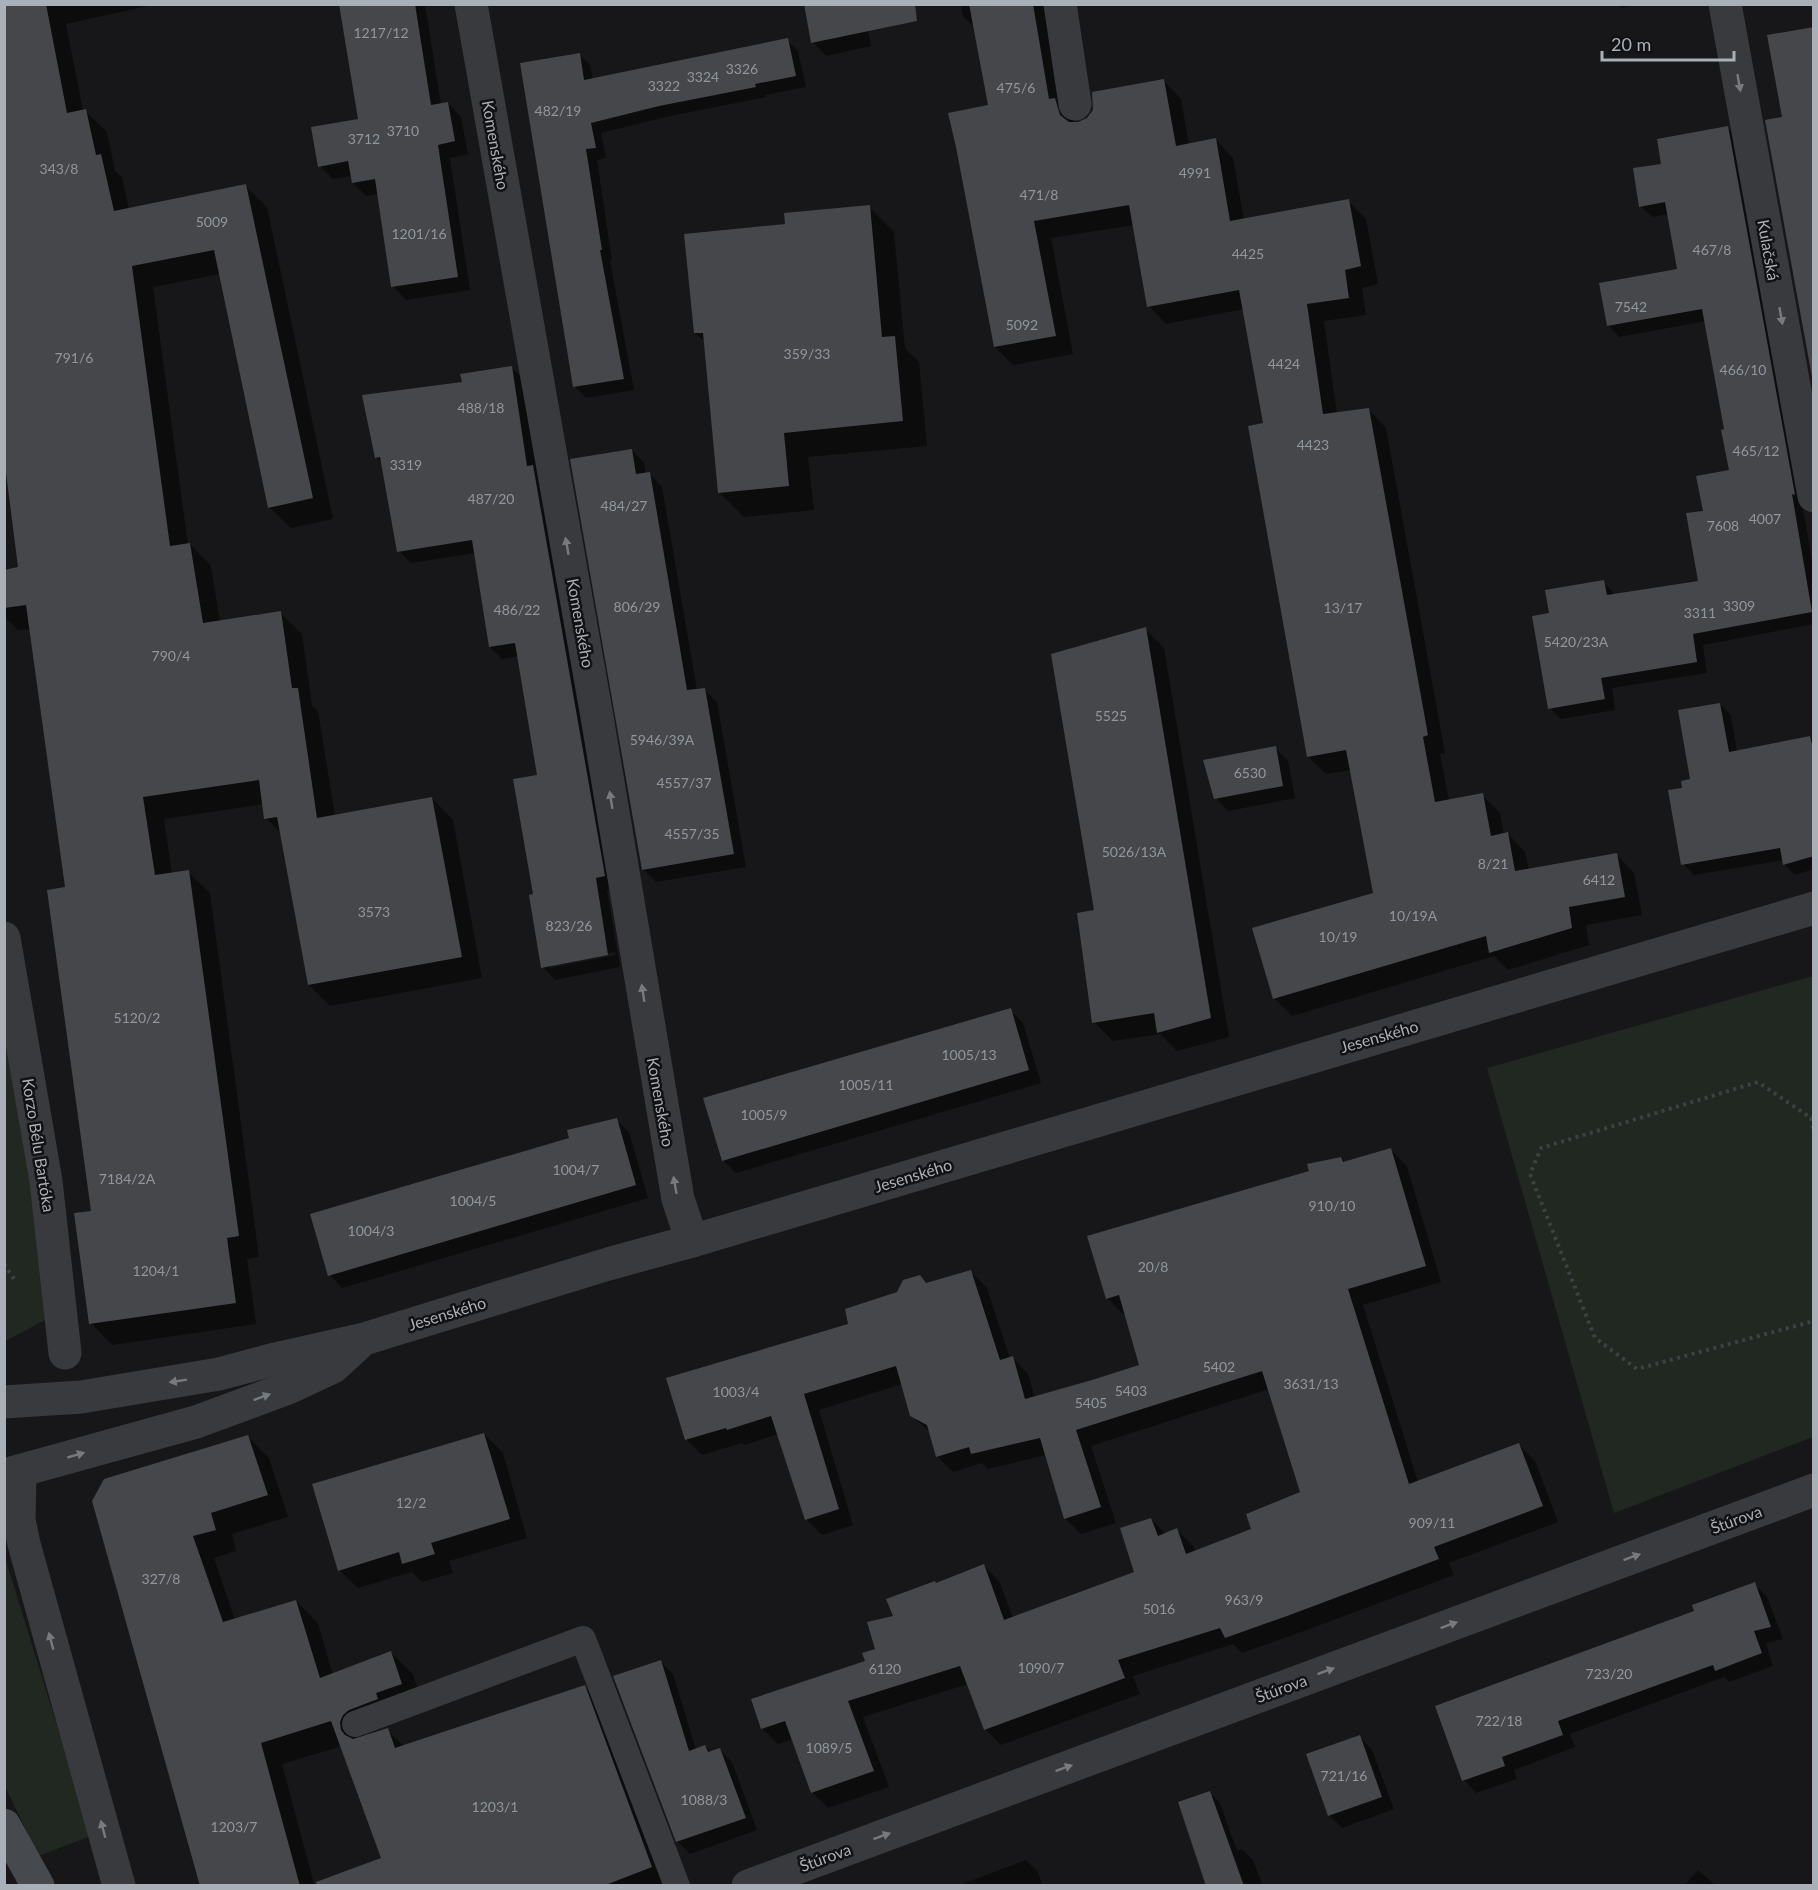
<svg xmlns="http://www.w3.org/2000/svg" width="1818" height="1890" font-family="Lato,sans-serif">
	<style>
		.green { fill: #212821 }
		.shadow { fill: #0007; fill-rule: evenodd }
		.building { fill: #46474b }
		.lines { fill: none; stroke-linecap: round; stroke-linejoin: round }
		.path { stroke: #3e4144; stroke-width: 4; stroke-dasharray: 3 4.5; stroke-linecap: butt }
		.service { stroke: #383a3d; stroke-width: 26 }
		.pedestrian { stroke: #383a3d; stroke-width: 33 }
		.minor { stroke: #383a3d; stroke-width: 33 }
		.tertiary { stroke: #383a3d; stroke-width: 33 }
		.secondary { stroke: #46494d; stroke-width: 33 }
		.oneway { fill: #777b80 }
		.labels { text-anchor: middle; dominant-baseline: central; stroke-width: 5; stroke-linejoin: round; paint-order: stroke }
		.number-label { font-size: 14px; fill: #91969c }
		.street-label { font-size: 16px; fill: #aab0b7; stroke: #121214 }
	</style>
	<rect width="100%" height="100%" fill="#171719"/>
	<g class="green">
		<path d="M 1813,976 L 1813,1437 L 1614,1513 L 1487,1068 Z"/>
		<path d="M 4,992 L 49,1318 L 5,1341 L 4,1341 Z"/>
		<path d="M 4,1554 L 91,1836 L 38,1856 L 5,1786 Z"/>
	</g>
	<g class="shadow">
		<path d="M 4,4 L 157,4 L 66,24 L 83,111 L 85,111 L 107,132 L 115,171 L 122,177 L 129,210 L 246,186 L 267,207 L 333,519 L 291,528 L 269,507 L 220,274 L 153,287 L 188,545 L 190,544 L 211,566 L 220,622 L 280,613 L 302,634 L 312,705 L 318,711 L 335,816 L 432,798 L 453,820 L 482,978 L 330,1006 L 309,985 L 282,834 L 266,818 L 264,804 L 164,819 L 172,874 L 188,872 L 210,893 L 259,1257 L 247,1259 L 256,1324 L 112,1345 L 91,1323 L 93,1212 L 66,889 L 31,629 L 18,630 L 4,617 L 4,571 L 20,568 Z"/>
		<path d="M 340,4 L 425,4 L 441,105 L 448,103 L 461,117 L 468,154 L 450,158 L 470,290 L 406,300 L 393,286 L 378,194 L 366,196 L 353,183 L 352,176 L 333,179 L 320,166 L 359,120 Z"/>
		<path d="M 863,4 L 871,46 L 826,56 L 813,42 Z"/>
		<path d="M 961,4 L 1055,4 L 1043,6 L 1050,23 L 1074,124 L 1079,124 L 1164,81 L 1181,99 L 1189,145 L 1216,140 L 1233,158 L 1244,220 L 1348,201 L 1366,219 L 1378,284 L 1362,288 L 1366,315 L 1324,321 L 1337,414 L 1369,410 L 1386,428 L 1445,753 L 1440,754 L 1449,801 L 1482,795 L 1500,813 L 1504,835 L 1508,834 L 1525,852 L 1529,870 L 1617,855 L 1634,873 L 1642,915 L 1586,925 L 1589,945 L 1508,970 L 1494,956 L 1292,1016 L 1274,998 L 1374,894 L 1351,770 L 1326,774 L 1308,757 L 1265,424 L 1244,309 L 1166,324 L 1149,306 L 1134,225 L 1051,238 L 1073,354 L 1013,365 L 995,347 L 990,107 L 975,28 L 963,16 Z"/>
		<path d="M 1618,4 L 1644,4 L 1622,8 Z"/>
		<path d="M 787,40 L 798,51 L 806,87 L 765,95 L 766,97 L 670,116 L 601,133 L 606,158 L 597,160 L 612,261 L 610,261 L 634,390 L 586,398 L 575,387 L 522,64 L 579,54 L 590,65 L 593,80 Z"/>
		<path d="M 1728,128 L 1739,139 L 1814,572 L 1814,624 L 1703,645 L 1707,673 L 1612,688 L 1615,710 L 1561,719 L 1550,708 L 1551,615 L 1603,581 L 1615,595 L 1700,582 L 1704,512 L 1731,471 L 1726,430 L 1706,321 L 1619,337 L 1608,325 L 1679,270 L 1669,214 L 1652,217 L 1641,206 L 1663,165 Z"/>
		<path d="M 869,207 L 894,232 L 905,348 L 919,362 L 927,446 L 808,457 L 814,510 L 744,517 L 719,492 L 706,343 L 695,333 Z"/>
		<path d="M 511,367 L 523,379 L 616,888 L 607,890 L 620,967 L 555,980 L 543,967 L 534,895 L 538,776 L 519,656 L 502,659 L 490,647 L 476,553 L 411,563 L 399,551 L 383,464 L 376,457 L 463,383 ZM 615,952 L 616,955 L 550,968 L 550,965 Z"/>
		<path d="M 632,450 L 644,463 L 646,475 L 650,474 L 662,487 L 697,690 L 704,689 L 717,702 L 746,867 L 656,882 L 643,869 Z"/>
		<path d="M 1145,629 L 1164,648 L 1229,1037 L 1177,1051 L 1160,1034 L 1113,1041 L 1094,1022 L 1095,911 Z"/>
		<path d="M 1720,704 L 1731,715 L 1737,752 L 1810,737 L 1814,741 L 1814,869 L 1795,875 L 1784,864 L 1784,860 L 1694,875 L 1683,864 L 1684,789 L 1692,780 Z"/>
		<path d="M 1275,748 L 1288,761 L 1295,798 L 1228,811 L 1216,798 Z"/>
		<path d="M 1010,1010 L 1023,1023 L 1041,1083 L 736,1173 L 723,1160 Z"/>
		<path d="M 616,1120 L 629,1132 L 648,1198 L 342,1288 L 330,1275 L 570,1139 Z"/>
		<path d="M 1391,1150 L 1407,1166 L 1441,1282 L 1363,1305 L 1418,1482 L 1519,1445 L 1535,1461 L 1558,1522 L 1449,1563 L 1454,1575 L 1304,1631 L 1242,1653 L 1233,1644 L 1133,1676 L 1140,1694 L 1001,1745 L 985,1729 L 968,1684 L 863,1717 L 889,1787 L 828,1808 L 812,1792 L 793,1739 L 778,1744 L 762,1728 L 867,1662 L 877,1650 L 895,1617 L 937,1584 L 984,1566 L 999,1581 L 1013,1618 L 1136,1573 L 1151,1519 L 1166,1534 L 1177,1530 L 1193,1546 L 1195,1552 L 1253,1530 L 1302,1493 L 1269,1389 L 1091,1446 L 1116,1523 L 1081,1534 L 1065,1518 L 1046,1455 L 988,1469 L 982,1463 L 953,1472 L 937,1456 L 931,1433 L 911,1415 L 902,1384 L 819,1410 L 853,1525 L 822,1535 L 806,1519 L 779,1434 L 744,1445 L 742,1443 L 702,1455 L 686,1439 L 850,1325 L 927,1284 L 971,1272 L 987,1288 L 1010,1359 L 1013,1358 L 1028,1374 L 1035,1398 L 1141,1366 L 1126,1313 L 1123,1314 L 1107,1298 L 1311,1172 L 1341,1158 L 1346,1163 Z"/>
		<path d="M 484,1434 L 503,1453 L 527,1538 L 449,1561 L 453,1573 L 422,1582 L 412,1572 L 358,1588 L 339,1570 Z"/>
		<path d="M 248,1437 L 269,1458 L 288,1517 L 232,1534 L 236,1551 L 214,1558 L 235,1620 L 296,1601 L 318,1623 L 333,1675 L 391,1653 L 413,1674 L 423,1705 L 364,1734 L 365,1737 L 387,1730 L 404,1746 L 584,1687 L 606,1709 L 672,1886 L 202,1886 L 94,1501 ZM 342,1746 L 383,1859 L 314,1884 L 282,1764 Z"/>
		<path d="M 1755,1584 L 1767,1597 L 1783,1639 L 1766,1643 L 1773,1666 L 1729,1682 L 1724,1677 L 1570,1734 L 1575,1747 L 1514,1770 L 1517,1779 L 1476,1793 L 1464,1780 L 1696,1612 Z"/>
		<path d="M 661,1662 L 673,1674 L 696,1750 L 705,1746 L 711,1752 L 720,1750 L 732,1762 L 757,1830 L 690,1854 L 678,1842 L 615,1677 Z"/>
		<path d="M 1360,1737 L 1372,1750 L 1394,1809 L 1342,1828 L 1330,1816 L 1308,1755 Z"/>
		<path d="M 1209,1792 L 1220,1803 L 1237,1851 L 1242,1849 L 1253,1860 L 1263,1886 L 1208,1886 Z"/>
		<path d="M 1026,1860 L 1038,1872 L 1043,1886 L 957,1886 Z"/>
		<path d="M 1698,1870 L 1716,1886 L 1684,1886 Z"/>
	</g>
	<g class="building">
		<path d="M 4,4 L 46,4 L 67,113 L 86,109 L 96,155 L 101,154 L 114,211 L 246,184 L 313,498 L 268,508 L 214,250 L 132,266 L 170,546 L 190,543 L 203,623 L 281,611 L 292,688 L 298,688 L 317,818 L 432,797 L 462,957 L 308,985 L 277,817 L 264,819 L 259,780 L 143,797 L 155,875 L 189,870 L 239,1236 L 227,1238 L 236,1303 L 89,1324 L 74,1213 L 91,1211 L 47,890 L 65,887 L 26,605 L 4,608 L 4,570 L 18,567 L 4,457 Z"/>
		<path d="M 339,4 L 415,4 L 431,105 L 448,102 L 455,141 L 438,145 L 458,277 L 391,287 L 375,179 L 352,183 L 348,161 L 318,167 L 311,127 L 358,119 Z"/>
		<path d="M 804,4 L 915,4 L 917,21 L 811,43 Z"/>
		<path d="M 969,4 L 1033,4 L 1049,99 L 1055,98 L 1060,115 L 1069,122 L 1078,122 L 1087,118 L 1093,110 L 1092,92 L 1164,79 L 1176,146 L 1216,138 L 1230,221 L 1349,199 L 1361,266 L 1345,270 L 1349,298 L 1307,304 L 1323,414 L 1369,408 L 1428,735 L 1423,737 L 1435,802 L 1483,793 L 1491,836 L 1508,832 L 1515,871 L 1617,853 L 1625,897 L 1569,907 L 1572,928 L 1489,953 L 1486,936 L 1273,999 L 1252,928 L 1373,893 L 1346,750 L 1307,757 L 1248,426 L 1263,423 L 1239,290 L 1147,307 L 1129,205 L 1034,221 L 1056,336 L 994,347 L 956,147 L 948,113 L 988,105 Z"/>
		<path d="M 1814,27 L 1814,388 L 1765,120 L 1782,117 L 1767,35 Z"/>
		<path d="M 788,38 L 796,76 L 755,84 L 756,87 L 659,106 L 591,123 L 596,148 L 586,149 L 602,250 L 600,250 L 624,379 L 573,387 L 520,63 L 580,53 L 584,80 Z"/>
		<path d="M 1728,126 L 1795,495 L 1792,494 L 1812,612 L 1693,634 L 1697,662 L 1601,678 L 1605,699 L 1548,709 L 1532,616 L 1549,613 L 1545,590 L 1604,580 L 1607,595 L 1698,581 L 1686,513 L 1703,511 L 1696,476 L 1729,470 L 1721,430 L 1724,429 L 1702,309 L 1607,326 L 1599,283 L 1677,269 L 1665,202 L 1639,207 L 1633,168 L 1661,164 L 1657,139 Z"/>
		<path d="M 870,205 L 882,337 L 895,336 L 903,421 L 784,433 L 789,486 L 718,493 L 703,333 L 694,333 L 684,234 L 785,224 L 784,213 Z"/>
		<path d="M 512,366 L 527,466 L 533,465 L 605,876 L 596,878 L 608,955 L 541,968 L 529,895 L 533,894 L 513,779 L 537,775 L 515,643 L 489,647 L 472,540 L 397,552 L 380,457 L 375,458 L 362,395 L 462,382 L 460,374 Z"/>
		<path d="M 632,449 L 636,474 L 650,472 L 687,690 L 705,688 L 734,854 L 642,870 L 570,459 Z"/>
		<path d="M 1146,627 L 1211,1018 L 1157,1033 L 1154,1013 L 1092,1023 L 1077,913 L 1094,910 L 1051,654 Z"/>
		<path d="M 1720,703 L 1729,752 L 1810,736 L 1814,754 L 1814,856 L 1783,865 L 1780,848 L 1681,865 L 1668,790 L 1682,788 L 1681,781 L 1690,779 L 1678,710 Z"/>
		<path d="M 1276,746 L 1283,786 L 1214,799 L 1203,760 Z"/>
		<path d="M 1011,1008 L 1029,1070 L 722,1161 L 703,1098 Z"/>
		<path d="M 617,1118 L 636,1185 L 328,1276 L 310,1214 L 569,1138 L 567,1130 Z"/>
		<path d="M 1391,1148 L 1426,1266 L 1348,1289 L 1409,1484 L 1519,1443 L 1543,1506 L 1434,1547 L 1439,1559 L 1287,1616 L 1225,1638 L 1220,1628 L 1118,1660 L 1125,1678 L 984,1730 L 960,1666 L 848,1701 L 874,1771 L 811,1793 L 785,1721 L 761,1729 L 751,1699 L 865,1661 L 862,1653 L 875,1649 L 867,1622 L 893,1616 L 886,1599 L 935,1581 L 936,1583 L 984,1564 L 1004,1620 L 1134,1572 L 1120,1528 L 1151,1518 L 1158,1536 L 1177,1528 L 1186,1554 L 1251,1529 L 1246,1514 L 1300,1492 L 1262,1371 L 1076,1430 L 1101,1507 L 1064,1519 L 1040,1438 L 971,1454 L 969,1447 L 936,1457 L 927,1425 L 910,1416 L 896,1366 L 804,1394 L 839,1509 L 805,1520 L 771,1416 L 727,1430 L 726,1428 L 685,1440 L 666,1378 L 848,1324 L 845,1309 L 897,1292 L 903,1280 L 920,1275 L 926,1283 L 971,1270 L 1000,1360 L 1013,1356 L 1025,1399 L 1092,1380 L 1139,1365 L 1119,1295 L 1106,1299 L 1087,1236 L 1309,1171 L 1307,1164 L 1341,1157 L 1343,1162 Z"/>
		<path d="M 484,1433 L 510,1519 L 431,1543 L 435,1554 L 402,1564 L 399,1552 L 338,1571 L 312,1484 Z"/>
		<path d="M 248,1435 L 268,1495 L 211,1513 L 216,1530 L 193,1536 L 223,1622 L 296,1600 L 320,1678 L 391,1651 L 402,1684 L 376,1693 L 378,1699 L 349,1710 L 343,1715 L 340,1722 L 341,1730 L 345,1735 L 353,1739 L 388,1728 L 395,1748 L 585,1685 L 652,1867 L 603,1886 L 317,1886 L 316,1882 L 381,1858 L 331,1721 L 261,1743 L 300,1886 L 200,1886 L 92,1501 L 104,1479 Z"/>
		<path d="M 1755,1582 L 1771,1627 L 1754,1631 L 1762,1653 L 1715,1671 L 1713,1665 L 1558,1721 L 1563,1735 L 1502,1757 L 1505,1766 L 1462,1781 L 1435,1706 L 1694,1611 L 1692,1605 Z"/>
		<path d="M 661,1660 L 689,1751 L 705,1745 L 708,1752 L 720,1748 L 746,1818 L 676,1842 L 613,1676 Z"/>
		<path d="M 1360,1735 L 1382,1797 L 1328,1816 L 1306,1754 Z"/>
		<path d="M 1210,1791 L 1244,1886 L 1206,1886 L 1178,1802 Z"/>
	</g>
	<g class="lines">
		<g class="path">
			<path d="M 1814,1117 L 1811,1118 L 1758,1082 L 1541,1148 L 1530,1174 L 1595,1338 L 1637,1369 L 1814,1321"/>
			<path d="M 1811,1118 L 1814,1134"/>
			<path d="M 4,1264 L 16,1282"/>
		</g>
		<path class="service" d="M 355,1724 L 583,1639 L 677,1886"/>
		<path class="pedestrian" d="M 4,938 L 46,1181 L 65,1353"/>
		<g class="minor">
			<path d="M 471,4 L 596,711 L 678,1199 L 692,1241"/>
			<path d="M 1060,4 L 1075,104"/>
			<path d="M 1725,4 L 1814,496"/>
			<path d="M 748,1886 L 1814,1490"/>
		</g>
		<g class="tertiary">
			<path d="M 4,1402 L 81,1397 L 219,1374 L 275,1359 L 364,1339 L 608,1264 L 692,1241 L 1814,908"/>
			<path d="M 20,1472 L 19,1520 L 24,1544 L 119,1886"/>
			<path d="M 4,1475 L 196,1422 L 288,1388 L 333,1367 L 358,1344"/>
		</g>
		<path class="secondary" d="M 4,1825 L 38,1886"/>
	</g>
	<defs><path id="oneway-solid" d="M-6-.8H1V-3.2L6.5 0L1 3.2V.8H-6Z" transform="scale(1.5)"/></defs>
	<g class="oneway">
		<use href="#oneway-solid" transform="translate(1739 83) rotate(80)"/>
		<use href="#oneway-solid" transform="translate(1781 316) rotate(80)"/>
		<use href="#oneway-solid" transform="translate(567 546) rotate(-100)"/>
		<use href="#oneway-solid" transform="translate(611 800) rotate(-99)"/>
		<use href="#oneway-solid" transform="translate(643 993) rotate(-99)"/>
		<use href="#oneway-solid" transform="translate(675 1185) rotate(-100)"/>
		<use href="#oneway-solid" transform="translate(178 1381) rotate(171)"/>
		<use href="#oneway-solid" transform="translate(262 1397) rotate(-20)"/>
		<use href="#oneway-solid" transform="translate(76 1455) rotate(-16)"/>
		<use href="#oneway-solid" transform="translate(1632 1557) rotate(-20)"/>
		<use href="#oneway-solid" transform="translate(1449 1625) rotate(-20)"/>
		<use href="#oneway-solid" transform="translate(51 1641) rotate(-105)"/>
		<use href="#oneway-solid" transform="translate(1326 1671) rotate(-20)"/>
		<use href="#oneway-solid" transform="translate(1064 1768) rotate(-20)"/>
		<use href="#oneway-solid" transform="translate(103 1829) rotate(-105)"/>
		<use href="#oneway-solid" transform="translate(882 1836) rotate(-20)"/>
	</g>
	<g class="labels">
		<g class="number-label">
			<text x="381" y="32">1217/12</text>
			<text x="742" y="68">3326</text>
			<text x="703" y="76">3324</text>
			<text x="664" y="85">3322</text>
			<text x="1016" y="87">475/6</text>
			<text x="558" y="110">482/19</text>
			<text x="403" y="130">3710</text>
			<text x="364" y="138">3712</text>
			<text x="59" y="168">343/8</text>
			<text x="1195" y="172">4991</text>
			<text x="1039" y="194">471/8</text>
			<text x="212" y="221">5009</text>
			<text x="419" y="233">1201/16</text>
			<text x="1712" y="249">467/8</text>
			<text x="1248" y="253">4425</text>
			<text x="1631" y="306">7542</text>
			<text x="1022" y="324">5092</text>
			<text x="807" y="353">359/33</text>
			<text x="74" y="357">791/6</text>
			<text x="1284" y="363">4424</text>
			<text x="1743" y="369">466/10</text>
			<text x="481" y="407">488/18</text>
			<text x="1313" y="444">4423</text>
			<text x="1756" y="450">465/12</text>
			<text x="406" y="464">3319</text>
			<text x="491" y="498">487/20</text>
			<text x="624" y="505">484/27</text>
			<text x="1765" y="518">4007</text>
			<text x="1723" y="525">7608</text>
			<text x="1739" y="605">3309</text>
			<text x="637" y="606">806/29</text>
			<text x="1343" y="607">13/17</text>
			<text x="517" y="609">486/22</text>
			<text x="1700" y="612">3311</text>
			<text x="1576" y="641">5420/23A</text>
			<text x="171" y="655">790/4</text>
			<text x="1111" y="715">5525</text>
			<text x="662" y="739">5946/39A</text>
			<text x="1250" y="772">6530</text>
			<text x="684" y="782">4557/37</text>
			<text x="692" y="833">4557/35</text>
			<text x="1134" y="851">5026/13A</text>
			<text x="1493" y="863">8/21</text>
			<text x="1599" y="879">6412</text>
			<text x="374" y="911">3573</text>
			<text x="1413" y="915">10/19A</text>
			<text x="569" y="925">823/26</text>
			<text x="1338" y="936">10/19</text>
			<text x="137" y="1017">5120/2</text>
			<text x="969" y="1054">1005/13</text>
			<text x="866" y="1084">1005/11</text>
			<text x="764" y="1114">1005/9</text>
			<text x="576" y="1169">1004/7</text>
			<text x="127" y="1178">7184/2A</text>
			<text x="473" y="1200">1004/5</text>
			<text x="1332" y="1205">910/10</text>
			<text x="371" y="1230">1004/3</text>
			<text x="1153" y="1266">20/8</text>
			<text x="156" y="1270">1204/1</text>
			<text x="1219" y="1366">5402</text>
			<text x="1311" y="1383">3631/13</text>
			<text x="1131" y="1390">5403</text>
			<text x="736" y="1391">1003/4</text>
			<text x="1091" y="1402">5405</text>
			<text x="411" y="1502">12/2</text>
			<text x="1432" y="1522">909/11</text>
			<text x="161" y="1578">327/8</text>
			<text x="1244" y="1599">963/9</text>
			<text x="1159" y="1608">5016</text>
			<text x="1041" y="1667">1090/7</text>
			<text x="885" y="1668">6120</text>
			<text x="1609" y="1673">723/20</text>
			<text x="1499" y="1720">722/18</text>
			<text x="829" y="1747">1089/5</text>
			<text x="1344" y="1775">721/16</text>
			<text x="704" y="1799">1088/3</text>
			<text x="495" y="1806">1203/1</text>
			<text x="234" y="1826">1203/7</text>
		</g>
		<g class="street-label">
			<text transform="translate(496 145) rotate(80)">Komenského</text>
			<text transform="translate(1769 250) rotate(80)">Kulačská</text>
			<text transform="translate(581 623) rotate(80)">Komenského</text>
			<text transform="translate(1379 1036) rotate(-16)">Jesenského</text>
			<text transform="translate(661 1102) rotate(80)">Komenského</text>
			<text transform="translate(39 1145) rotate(81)">Korzo Bélu Bartóka</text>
			<text transform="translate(913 1175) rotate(-17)">Jesenského</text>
			<text transform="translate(447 1313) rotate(-17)">Jesenského</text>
			<text transform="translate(1736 1519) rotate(-20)">Štúrova</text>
			<text transform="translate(1281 1688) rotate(-20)">Štúrova</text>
			<text transform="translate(825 1857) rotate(-20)">Štúrova</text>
		</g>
	</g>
	<rect width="1818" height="1890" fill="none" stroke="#aab0b7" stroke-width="12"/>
	<path d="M1602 51v9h132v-9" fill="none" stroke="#aab0b7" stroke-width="3"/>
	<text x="1611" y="51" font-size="18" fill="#aab0b7" stroke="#121214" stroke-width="4.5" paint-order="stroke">20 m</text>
</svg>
